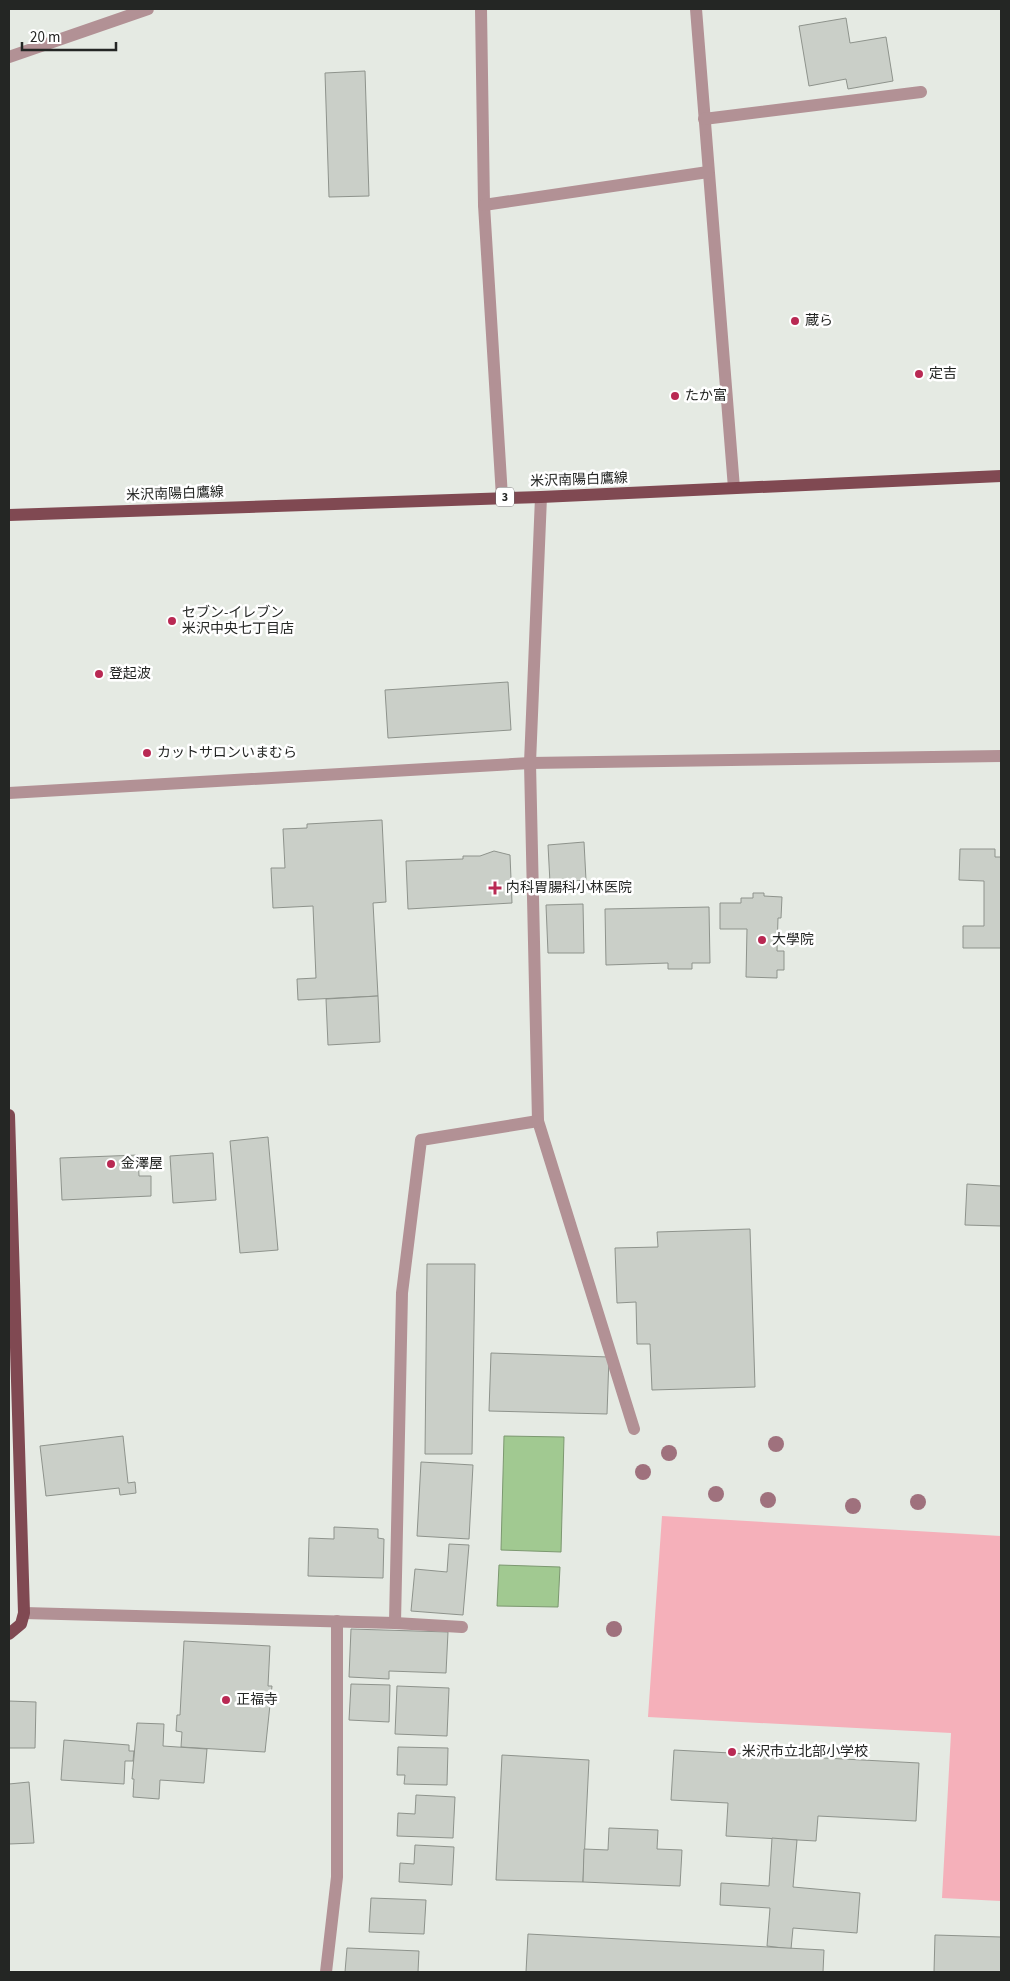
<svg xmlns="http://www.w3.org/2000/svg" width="1010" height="1981" font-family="'Source Sans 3','Noto Sans JP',sans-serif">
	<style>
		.green { fill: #f5b0ba }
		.water { fill: #a1c991; stroke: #7c9870 }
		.building { fill: #cacfc8; stroke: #8e938c }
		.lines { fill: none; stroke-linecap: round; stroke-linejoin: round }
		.minor { stroke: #b29195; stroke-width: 12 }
		.major { stroke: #804952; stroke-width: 12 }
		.tree { fill: #9f717d }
		.poi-dot { fill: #b92953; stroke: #fff; stroke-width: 2 }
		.labels { text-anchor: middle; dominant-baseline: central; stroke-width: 5; stroke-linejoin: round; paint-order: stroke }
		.shield { fill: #fff; stroke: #666766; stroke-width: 1 }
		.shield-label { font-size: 12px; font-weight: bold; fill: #242624 }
		.poi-label { font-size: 14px; fill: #242624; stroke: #fff; text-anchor: start }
		.street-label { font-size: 14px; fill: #242624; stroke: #fff }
	</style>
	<rect width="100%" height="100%" fill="#e5eae3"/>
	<path class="green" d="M 662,1516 L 1001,1536 L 1001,1901 L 942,1898 L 951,1733 L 648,1717 Z"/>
	<g class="water">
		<path d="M 504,1436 L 564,1437 L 561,1552 L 501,1550 Z"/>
		<path d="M 499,1565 L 560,1567 L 558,1607 L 497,1606 Z"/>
	</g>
	<g class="building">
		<path d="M 846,18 L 850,43 L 886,37 L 893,81 L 848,89 L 846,79 L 809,86 L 799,26 Z"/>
		<path d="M 365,71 L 369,196 L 329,197 L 325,73 Z"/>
		<path d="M 508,682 L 511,730 L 388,738 L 385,690 Z"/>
		<path d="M 382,820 L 386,902 L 373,903 L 378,996 L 298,1000 L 297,979 L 316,978 L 313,906 L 273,908 L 271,868 L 285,868 L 283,829 L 307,828 L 307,824 Z"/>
		<path d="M 584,842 L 586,880 L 550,883 L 548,845 Z"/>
		<path d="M 960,849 L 995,849 L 995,857 L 1001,857 L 1001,948 L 963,948 L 963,926 L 984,926 L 984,881 L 959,880 Z"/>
		<path d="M 494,851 L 510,855 L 512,903 L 408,909 L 406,861 L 463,859 L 463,856 L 480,856 Z"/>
		<path d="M 753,893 L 764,893 L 764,896 L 782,897 L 781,918 L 778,918 L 777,951 L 784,951 L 784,970 L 777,970 L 777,978 L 746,977 L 747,929 L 720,929 L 720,903 L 741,903 L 741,898 L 753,898 Z"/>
		<path d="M 583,904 L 584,953 L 548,953 L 546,905 Z"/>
		<path d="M 709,907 L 710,963 L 692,963 L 692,969 L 668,969 L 668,963 L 606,965 L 605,909 Z"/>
		<path d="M 378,996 L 380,1042 L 328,1045 L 326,999 Z"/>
		<path d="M 268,1137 L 278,1250 L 240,1253 L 230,1141 Z"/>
		<path d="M 213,1153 L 216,1200 L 173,1203 L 170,1156 Z"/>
		<path d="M 138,1155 L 139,1176 L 151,1176 L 151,1196 L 62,1200 L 60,1158 Z"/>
		<path d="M 967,1184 L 1001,1186 L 1001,1226 L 965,1225 Z"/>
		<path d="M 750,1229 L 755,1387 L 652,1390 L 650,1344 L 637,1344 L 636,1302 L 617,1303 L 615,1248 L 658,1247 L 657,1232 Z"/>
		<path d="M 427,1264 L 475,1264 L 472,1454 L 425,1454 Z"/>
		<path d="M 491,1353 L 609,1357 L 607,1414 L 489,1411 Z"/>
		<path d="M 123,1436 L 128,1483 L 135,1482 L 136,1493 L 120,1495 L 119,1488 L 46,1496 L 40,1446 Z"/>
		<path d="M 421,1462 L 473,1465 L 469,1539 L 417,1536 Z"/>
		<path d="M 334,1527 L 378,1529 L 378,1538 L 384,1539 L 383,1578 L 308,1576 L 309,1538 L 334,1539 Z"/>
		<path d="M 449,1544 L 469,1545 L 463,1615 L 411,1611 L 415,1569 L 447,1572 Z"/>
		<path d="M 351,1629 L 448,1632 L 446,1673 L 389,1671 L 389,1679 L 349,1677 Z"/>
		<path d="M 184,1641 L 270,1646 L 268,1686 L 272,1686 L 265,1752 L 181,1747 L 182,1732 L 176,1731 L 177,1715 L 180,1715 Z"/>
		<path d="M 351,1684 L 390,1685 L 389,1722 L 349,1720 Z"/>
		<path d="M 397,1686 L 449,1688 L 447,1736 L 395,1734 Z"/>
		<path d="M 9,1701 L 36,1702 L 35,1748 L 9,1748 Z"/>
		<path d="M 137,1723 L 164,1724 L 163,1746 L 207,1749 L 204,1783 L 160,1780 L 159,1799 L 133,1797 L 134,1779 L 132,1779 Z"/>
		<path d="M 64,1740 L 129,1745 L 129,1751 L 134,1751 L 133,1761 L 125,1761 L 124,1784 L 61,1780 Z"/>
		<path d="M 398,1747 L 448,1748 L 447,1785 L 404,1784 L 405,1775 L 397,1775 Z"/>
		<path d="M 674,1750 L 919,1763 L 916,1821 L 818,1816 L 816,1841 L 726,1836 L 728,1803 L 671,1800 Z"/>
		<path d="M 502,1755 L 589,1760 L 583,1882 L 496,1880 Z"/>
		<path d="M 29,1782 L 34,1843 L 9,1844 L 9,1784 Z"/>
		<path d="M 416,1795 L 455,1797 L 453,1838 L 397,1836 L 398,1813 L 415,1814 Z"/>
		<path d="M 609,1828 L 658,1830 L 657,1849 L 682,1850 L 680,1886 L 583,1882 L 584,1849 L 608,1850 Z"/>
		<path d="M 772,1838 L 797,1840 L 793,1887 L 860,1893 L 857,1933 L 793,1928 L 791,1949 L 767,1946 L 770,1908 L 720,1905 L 721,1883 L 769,1886 Z"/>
		<path d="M 415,1845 L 454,1847 L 452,1885 L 399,1882 L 400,1863 L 414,1864 Z"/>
		<path d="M 371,1898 L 426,1900 L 424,1934 L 369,1932 Z"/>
		<path d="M 528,1934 L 824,1950 L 823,1972 L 526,1972 Z"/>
		<path d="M 935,1935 L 1001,1937 L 1001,1972 L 934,1972 Z"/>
		<path d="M 347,1948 L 419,1951 L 418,1972 L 345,1972 Z"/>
	</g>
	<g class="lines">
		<g class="minor">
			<path d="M 481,9 L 484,205 L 502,497"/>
			<path d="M 696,9 L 734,488"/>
			<path d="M 9,57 L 148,9"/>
			<path d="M 704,119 L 921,92"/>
			<path d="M 484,205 L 708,172"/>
			<path d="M 541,497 L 530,763 L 538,1121 L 634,1429"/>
			<path d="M 9,793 L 530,763 L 1001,756"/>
			<path d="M 24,1613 L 395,1623 L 462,1627"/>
			<path d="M 395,1623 L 402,1293 L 421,1140 L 538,1121"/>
			<path d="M 326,1972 L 337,1877 L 337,1621"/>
		</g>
		<g class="major">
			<path d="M 9,515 L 541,497 L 1001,476"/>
			<path d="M 9,1115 L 24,1613 L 21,1624 L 9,1634"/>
		</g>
	</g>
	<g class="tree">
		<circle cx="776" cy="1444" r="8"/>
		<circle cx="669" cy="1453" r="8"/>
		<circle cx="643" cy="1472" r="8"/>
		<circle cx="716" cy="1494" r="8"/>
		<circle cx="768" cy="1500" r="8"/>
		<circle cx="918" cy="1502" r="8"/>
		<circle cx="853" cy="1506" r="8"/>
		<circle cx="614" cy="1629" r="8"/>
	</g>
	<g class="poi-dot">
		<circle cx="795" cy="321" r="5"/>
		<circle cx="919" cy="374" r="5"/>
		<circle cx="675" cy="396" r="5"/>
		<circle cx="172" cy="621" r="5"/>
		<circle cx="99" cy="674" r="5"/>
		<circle cx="147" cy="753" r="5"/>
		<path d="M492.5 880.5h5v5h5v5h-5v5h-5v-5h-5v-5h5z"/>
		<circle cx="762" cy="940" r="5"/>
		<circle cx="111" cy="1164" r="5"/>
		<circle cx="226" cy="1700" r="5"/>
		<circle cx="732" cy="1752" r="5"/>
	</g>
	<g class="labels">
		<rect class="shield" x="496" y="487.5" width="18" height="19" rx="4"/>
		<g class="shield-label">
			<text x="505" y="497">3</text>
		</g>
		<g class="poi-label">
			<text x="805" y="321">蔵ら</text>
			<text x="929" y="374">定吉</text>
			<text x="685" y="396">たか富</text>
			<text x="182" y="613">セブン-イレブン<tspan x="182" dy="16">米沢中央七丁目店</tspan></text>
			<text x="109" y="674">登起波</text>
			<text x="157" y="753">カットサロンいまむら</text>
			<text x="506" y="888">内科胃腸科小林医院</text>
			<text x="772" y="940">大學院</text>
			<text x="121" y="1164">金澤屋</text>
			<text x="236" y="1700">正福寺</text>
			<text x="742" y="1752">米沢市立北部小学校</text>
		</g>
		<g class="street-label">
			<text transform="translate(579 480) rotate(-2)">米沢南陽白鷹線</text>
			<text transform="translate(175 494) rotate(-2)">米沢南陽白鷹線</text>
		</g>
	</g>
	<rect width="1010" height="1981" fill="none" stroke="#242624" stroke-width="20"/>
	<path d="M22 42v8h94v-8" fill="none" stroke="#242624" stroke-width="2.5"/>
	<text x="30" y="42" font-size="15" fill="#242624" stroke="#ffffff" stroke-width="4" paint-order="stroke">20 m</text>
</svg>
